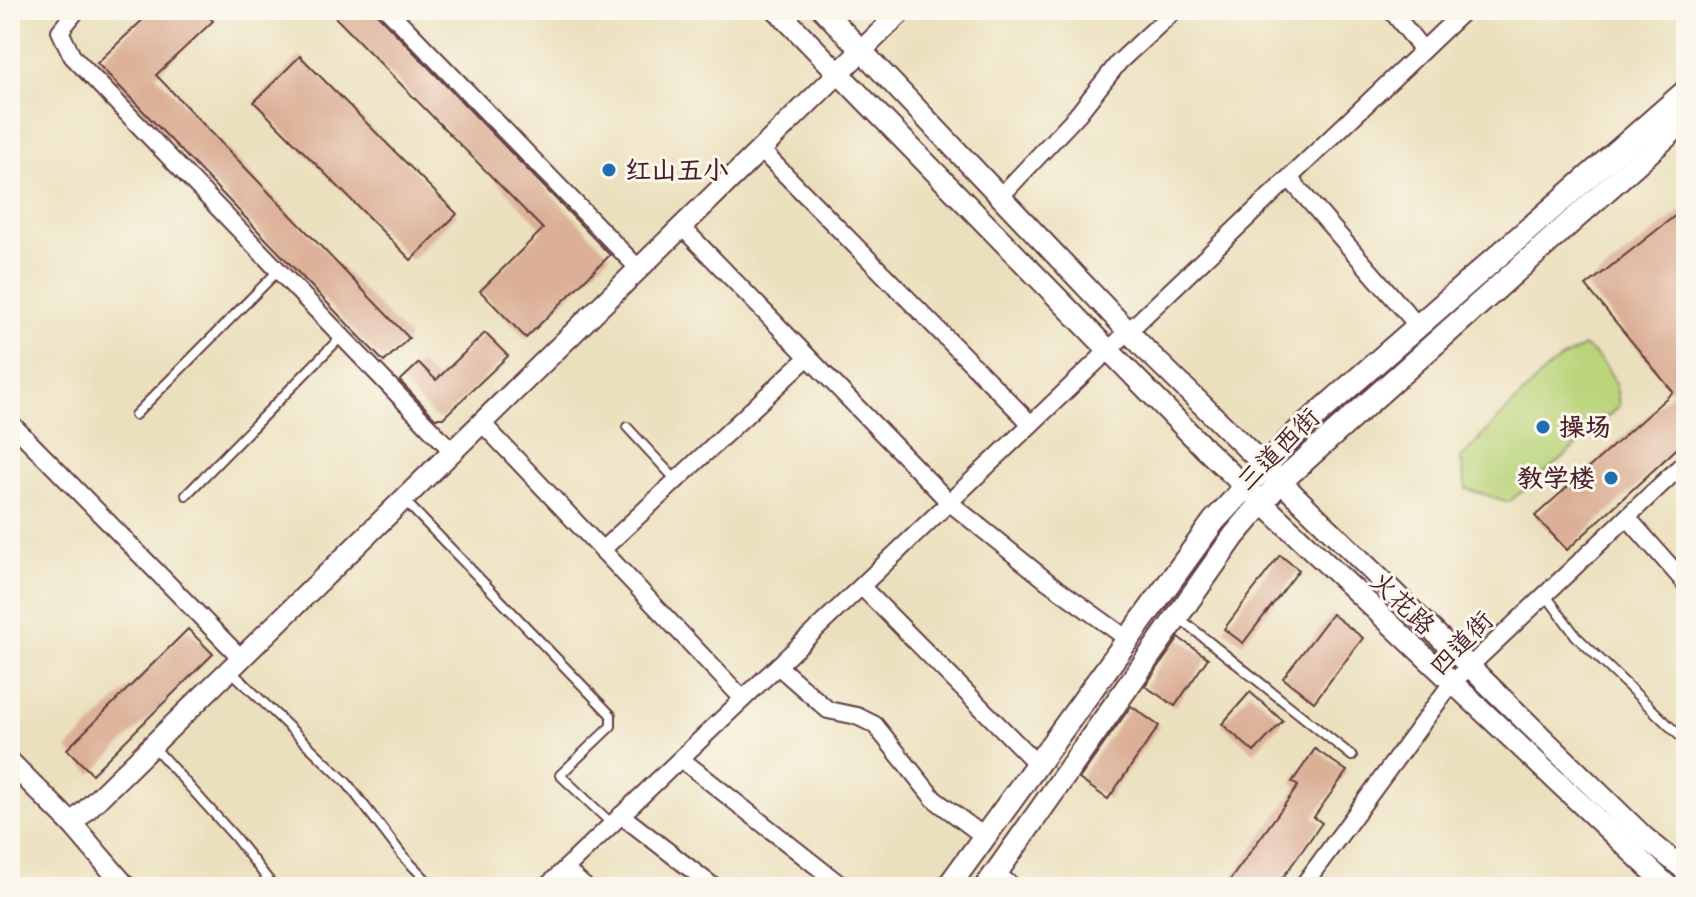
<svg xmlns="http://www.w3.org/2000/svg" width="1696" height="897" font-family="Itim,'LXGW WenKai TC',sans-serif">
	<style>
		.green { fill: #bad47a; stroke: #827a52; stroke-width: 2 }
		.building { fill: #dcb097 }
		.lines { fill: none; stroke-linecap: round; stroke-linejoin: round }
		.service-casing { stroke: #623c41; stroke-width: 12 }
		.minor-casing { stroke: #623c41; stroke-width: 20 }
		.tertiary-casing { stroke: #623c41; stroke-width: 24 }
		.secondary-casing { stroke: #623c41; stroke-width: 26 }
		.service { stroke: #fff; stroke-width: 8 }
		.minor { stroke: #fff; stroke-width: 16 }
		.tertiary { stroke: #fff; stroke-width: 20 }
		.secondary { stroke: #fff; stroke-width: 22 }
		.poi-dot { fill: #1f6fb2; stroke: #fbf7ec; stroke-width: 3 }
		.labels { text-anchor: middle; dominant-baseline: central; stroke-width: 6; stroke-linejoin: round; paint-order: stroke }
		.poi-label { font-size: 26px; font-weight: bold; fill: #4a1f2b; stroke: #fbf7ec; text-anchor: start }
		.street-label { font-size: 26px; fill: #4a1f2b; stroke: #fbf7ec }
	</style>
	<rect width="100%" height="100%" fill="#fbf7ec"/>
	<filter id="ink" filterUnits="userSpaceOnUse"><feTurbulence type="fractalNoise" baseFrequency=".0125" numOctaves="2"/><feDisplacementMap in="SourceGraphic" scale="16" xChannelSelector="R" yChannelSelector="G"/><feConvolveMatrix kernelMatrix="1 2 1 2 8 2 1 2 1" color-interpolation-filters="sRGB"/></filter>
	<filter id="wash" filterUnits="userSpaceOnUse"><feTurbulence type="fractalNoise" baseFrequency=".006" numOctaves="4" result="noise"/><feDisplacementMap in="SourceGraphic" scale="32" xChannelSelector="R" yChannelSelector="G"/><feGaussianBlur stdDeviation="1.8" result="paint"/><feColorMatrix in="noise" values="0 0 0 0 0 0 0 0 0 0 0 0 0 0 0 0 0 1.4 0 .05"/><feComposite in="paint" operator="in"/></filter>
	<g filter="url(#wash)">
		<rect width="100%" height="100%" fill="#ebe0bd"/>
		<path class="green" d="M 1584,346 C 1607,363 1617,377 1619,406 L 1574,448 L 1509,502 L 1466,489 L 1461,458 L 1551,365 Z"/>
		<g id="blocks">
			<g class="building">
				<path d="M 153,10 L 203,10 L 213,21 L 156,75 L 409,338 L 384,362 L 97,63 Z"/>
				<path d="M 328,10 L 373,10 L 610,255 L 526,338 L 480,291 L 543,229 Z"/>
				<path d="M 300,56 L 457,214 L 411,260 L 254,102 Z"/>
				<path d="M 1686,207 L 1686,440 L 1567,550 L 1535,516 L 1673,392 L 1586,286 Z"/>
				<path d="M 485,333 L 508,356 L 443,418 L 435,418 L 400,381 L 419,363 L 436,380 Z"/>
				<path d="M 1280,555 L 1299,570 L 1243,643 L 1224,629 Z"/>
				<path d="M 1332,614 L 1363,638 L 1314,702 L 1283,678 Z"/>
				<path d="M 188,629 L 213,654 L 92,774 L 67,749 Z"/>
				<path d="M 1179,638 L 1208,658 L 1175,706 L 1145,686 Z"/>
				<path d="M 1250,692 L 1283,721 L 1254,752 L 1222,724 Z"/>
				<path d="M 1131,706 L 1159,726 L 1108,799 L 1079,779 Z"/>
				<path d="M 1315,749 L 1347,771 L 1314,817 L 1322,823 L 1276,887 L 1225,887 L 1298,786 L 1292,782 Z"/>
			</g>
		</g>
	</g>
	<g filter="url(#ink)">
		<use href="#blocks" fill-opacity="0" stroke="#623c41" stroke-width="2"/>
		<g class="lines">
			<g class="service-casing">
				<g id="service">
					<path d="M 135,415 L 279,270"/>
					<path d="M 627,427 L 676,480"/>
					<path d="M 186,495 L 342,336"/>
					<path d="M 405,501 L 611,715 L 611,726 L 560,775 L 612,824"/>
					<path d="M 1545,594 L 1576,636 L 1686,742"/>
					<path d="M 1178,617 L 1352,756"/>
					<path d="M 231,671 L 347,783 L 403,856 L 433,887"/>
					<path d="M 153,746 L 234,836 L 274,887"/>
				</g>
			</g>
			<g class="minor-casing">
				<g id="minor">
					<path d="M 77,10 L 60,31 L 72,56 L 453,452"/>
					<path d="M 388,10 L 638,268"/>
					<path d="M 1391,10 L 1423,50"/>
					<path d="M 760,149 L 1031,424"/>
					<path d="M 1289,178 L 1418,326"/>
					<path d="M 1000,197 L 1078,114 L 1119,62 L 1175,10"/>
					<path d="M 681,226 L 949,502 L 1047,581 L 1129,640"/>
					<path d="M 10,422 L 242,659"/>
					<path d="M 482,423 L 743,699"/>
					<path d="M 1627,517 L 1686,584"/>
					<path d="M 602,550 L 808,357"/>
					<path d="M 862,587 L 1039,766"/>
					<path d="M 778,666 L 828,710 L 857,716 L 875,725 L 934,799 L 985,837"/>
					<path d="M 681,759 L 843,887"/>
					<path d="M 621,815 L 714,887"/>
					<path d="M 565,869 L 585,887"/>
					<path d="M 996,874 L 1014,887"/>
					<path d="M 546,887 L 1465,10"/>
					<path d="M 1302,887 L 1451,684 L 1686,461"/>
				</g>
			</g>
			<g class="tertiary-casing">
				<g id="tertiary">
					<path d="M 777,10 L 1205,449 L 1669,887"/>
					<path d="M 823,10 L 1146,350 L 1644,837 L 1686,871"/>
					<path d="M 10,762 L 72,824 L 126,887"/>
					<path d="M 72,824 L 903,10"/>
				</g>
			</g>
			<g class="secondary-casing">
				<g id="secondary">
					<path d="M 948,887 L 1214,521 L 1295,434 L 1686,91"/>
					<path d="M 986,887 L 1234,536 L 1279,483 L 1686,119"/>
				</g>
			</g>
			<use href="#service" class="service"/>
			<use href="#minor" class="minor"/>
			<use href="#tertiary" class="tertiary"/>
			<use href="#secondary" class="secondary"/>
		</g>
	</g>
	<g class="poi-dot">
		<circle cx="609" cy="170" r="8"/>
		<circle cx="1543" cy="427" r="8"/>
		<circle cx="1611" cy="478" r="8"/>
	</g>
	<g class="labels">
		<g class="poi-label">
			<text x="625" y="170">红山五小</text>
			<text x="1559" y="427">操场</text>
			<text x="1595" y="478" text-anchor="end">教学楼</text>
		</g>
		<g class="street-label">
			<text transform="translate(1278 449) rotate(-45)">三道西街</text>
			<text transform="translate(1403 603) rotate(44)">火花路</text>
			<text transform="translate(1461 643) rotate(-46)">四道街</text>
		</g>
	</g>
	<rect width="1696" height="897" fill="none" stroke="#fbf7ec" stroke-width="40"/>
</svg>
